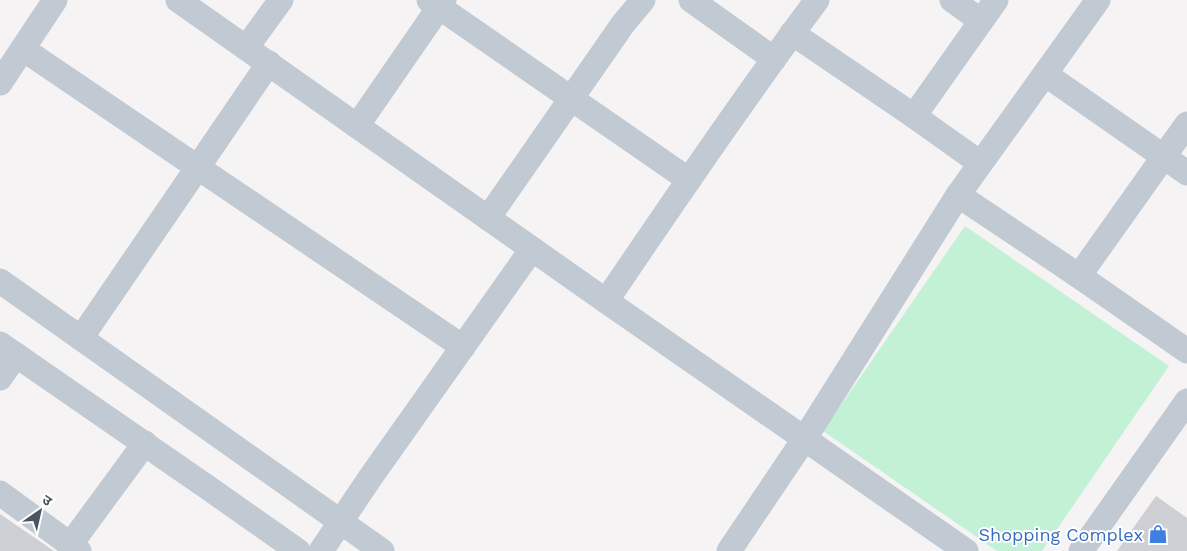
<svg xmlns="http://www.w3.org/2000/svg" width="1187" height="551" font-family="'Work Sans','Noto Sans Devanagari',sans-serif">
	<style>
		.green { fill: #c3f1d5 }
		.building { fill: #cdcfd5 }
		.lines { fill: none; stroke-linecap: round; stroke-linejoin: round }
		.minor { stroke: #c1cad2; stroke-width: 25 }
		.labels { text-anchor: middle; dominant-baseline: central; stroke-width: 4; stroke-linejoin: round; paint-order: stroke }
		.shop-label { font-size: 18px; fill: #366cbe; stroke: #fff; text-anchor: end }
	</style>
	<rect width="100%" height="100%" fill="#f5f3f3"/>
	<path class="green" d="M 965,226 L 1169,366 L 1042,551 L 997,551 L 823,431 Z"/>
	<g class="building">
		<path d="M 1156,496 L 1187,518 L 1187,551 L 1117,551 Z"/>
		<path d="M 0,514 L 54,551 L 0,551 Z"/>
	</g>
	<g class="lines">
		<g class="minor">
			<path d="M 178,0 L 606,301 L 966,551"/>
			<path d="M 429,0 L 689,180"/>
			<path d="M 691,0 L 774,59"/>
			<path d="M 952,0 L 981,21"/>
			<path d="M 792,33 L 914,116 L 980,163"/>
			<path d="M 246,48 L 281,0"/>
			<path d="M 23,49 L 463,347"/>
			<path d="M 1045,74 L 1187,173"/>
			<path d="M 0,83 L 55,0"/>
			<path d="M 914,116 L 996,0"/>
			<path d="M 357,126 L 444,0"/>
			<path d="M 958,195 L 1079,276 L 1187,351"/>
			<path d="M 488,218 L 623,24 L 643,0"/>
			<path d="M 1079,276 L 1187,124"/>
			<path d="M 0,281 L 382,551"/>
			<path d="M 606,301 C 675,200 744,98 817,0"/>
			<path d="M 81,338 L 269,63"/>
			<path d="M 0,344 L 207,487 L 298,551"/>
			<path d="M 0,378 L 16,355"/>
			<path d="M 0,493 L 79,551"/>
			<path d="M 70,545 L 145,443"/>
			<path d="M 321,551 L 370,478 L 532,249"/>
			<path d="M 729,551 L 805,438 L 958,195 L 1098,0"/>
			<path d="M 1081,551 L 1187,401"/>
		</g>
	</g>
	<defs>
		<g id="shop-bare" transform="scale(1.5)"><path d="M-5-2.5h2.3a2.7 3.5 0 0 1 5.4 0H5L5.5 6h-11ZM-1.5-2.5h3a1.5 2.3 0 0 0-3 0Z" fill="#3f7fe0" stroke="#fff" stroke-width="2.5" paint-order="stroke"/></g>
	</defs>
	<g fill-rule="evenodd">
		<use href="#shop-bare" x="1158" y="534"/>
	</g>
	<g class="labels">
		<g class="shop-label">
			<text x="1143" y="534">Shopping Complex</text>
		</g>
	</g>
	<g transform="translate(40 511) rotate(34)" stroke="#ffffff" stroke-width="4" paint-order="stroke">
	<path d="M0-4L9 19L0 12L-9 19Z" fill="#4a5661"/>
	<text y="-8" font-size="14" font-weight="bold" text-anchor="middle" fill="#4a5661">उ</text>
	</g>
</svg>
